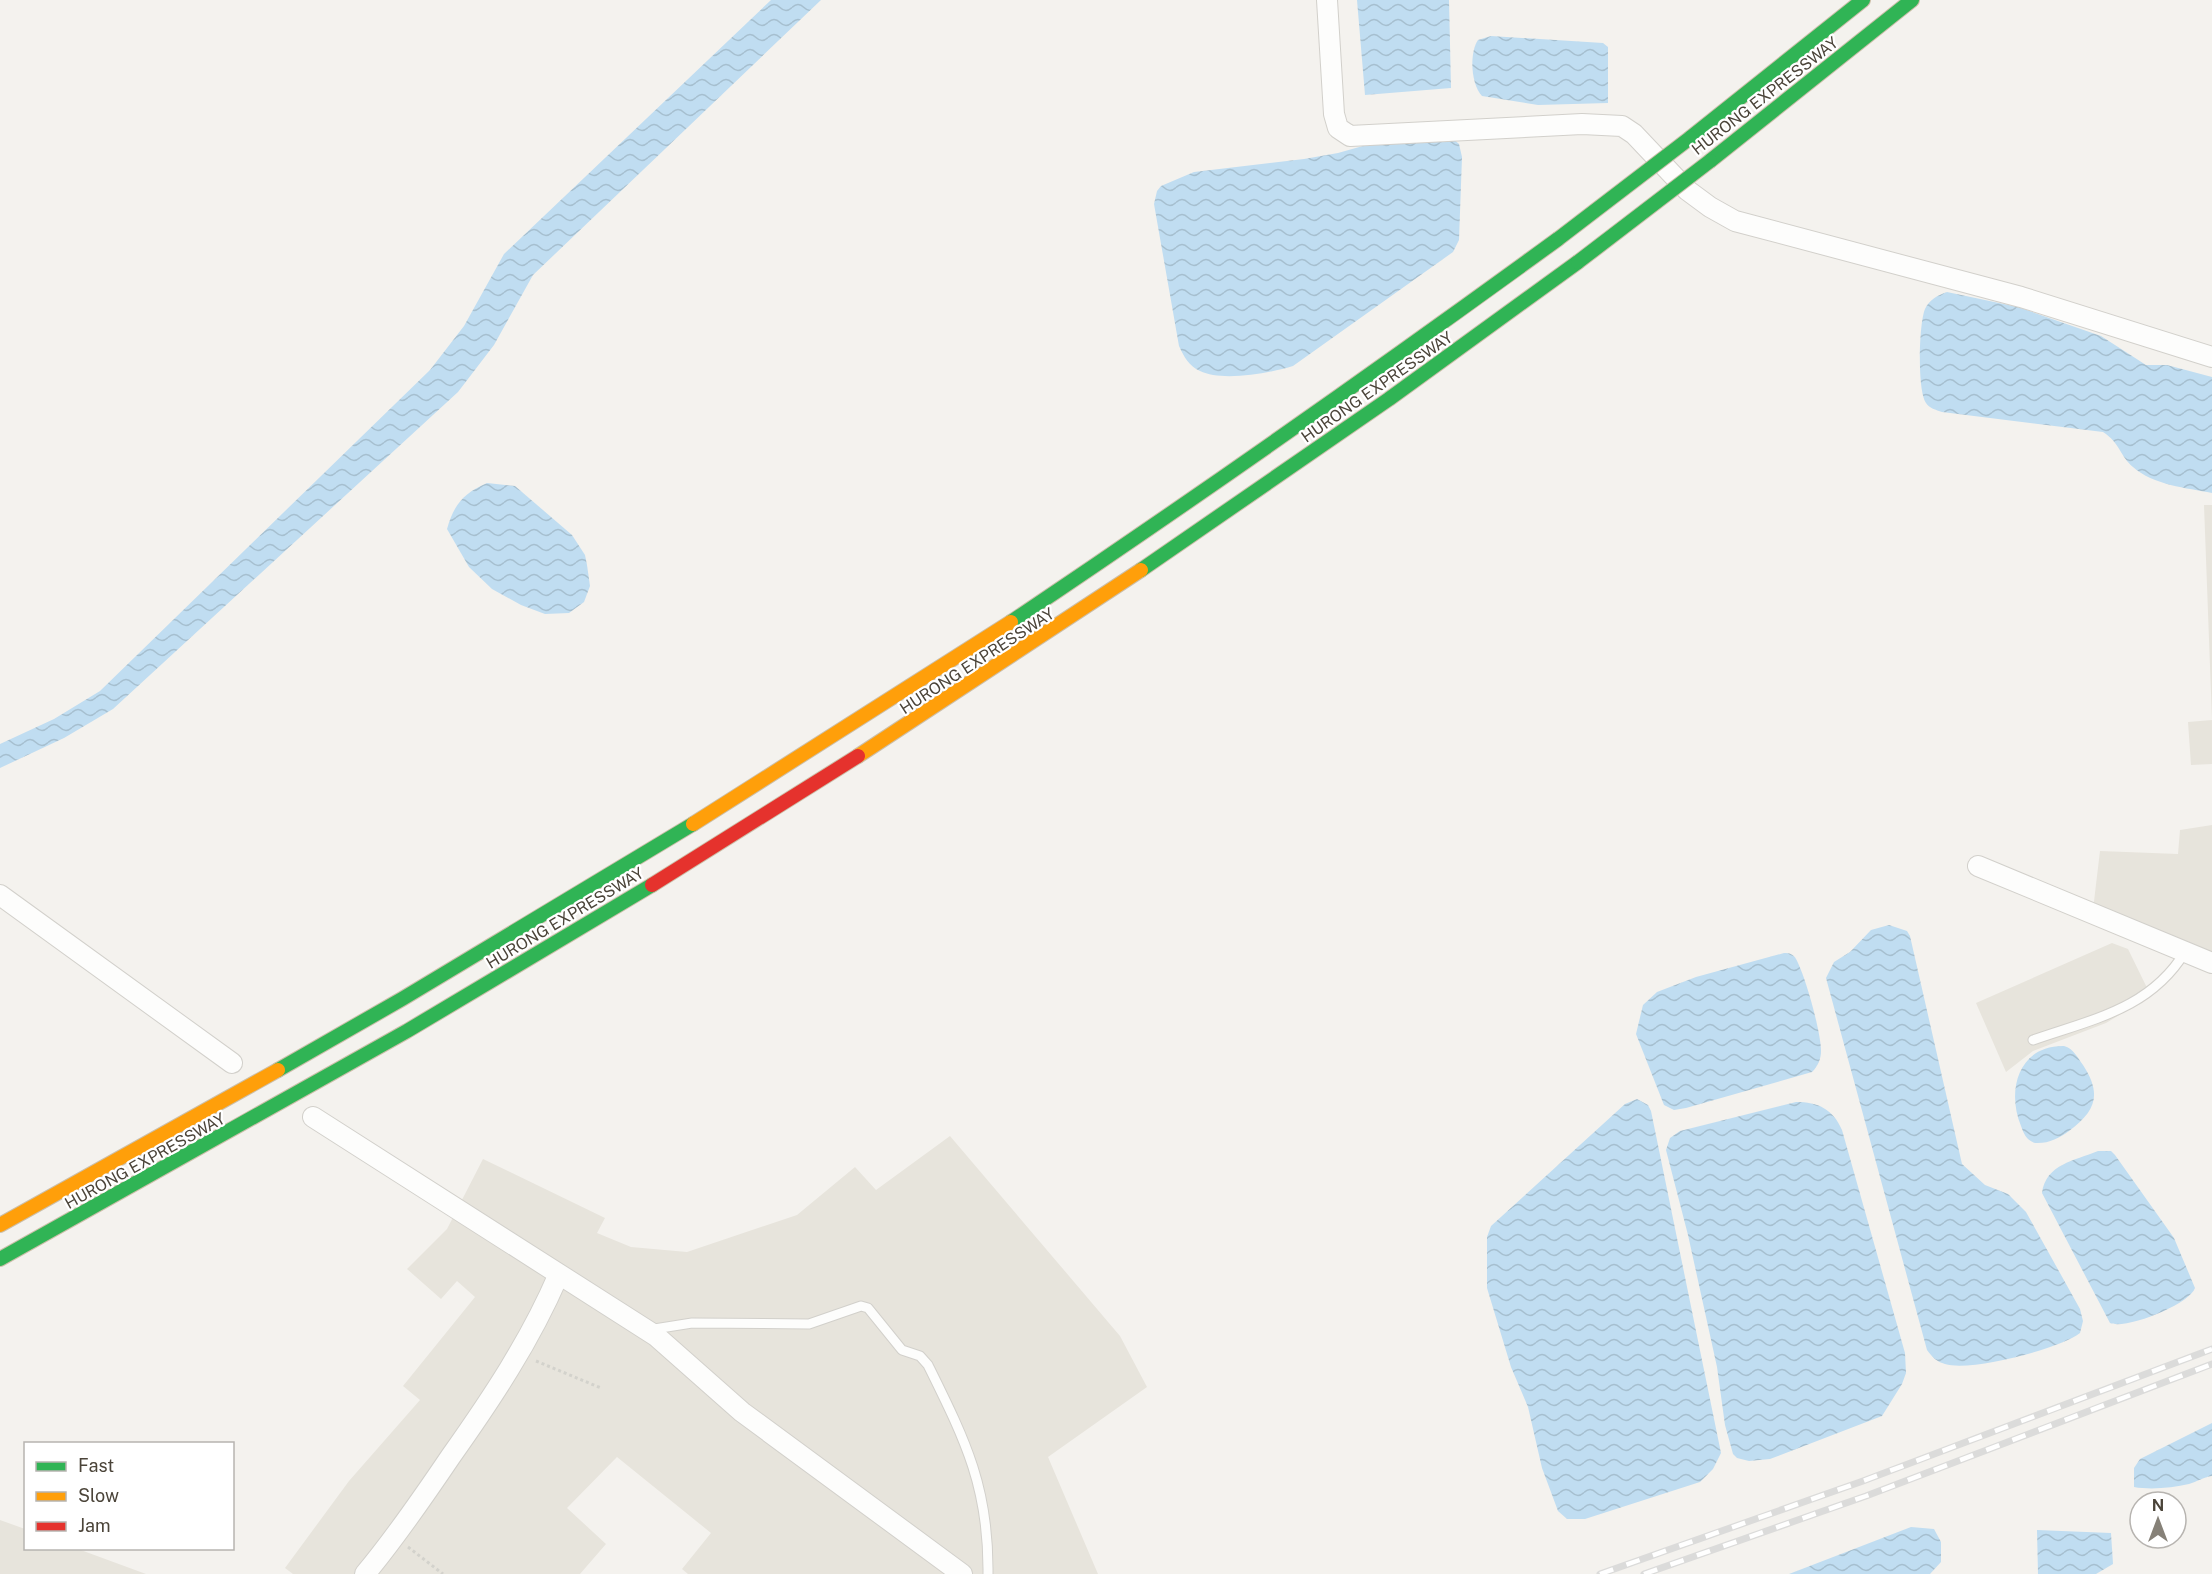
<svg xmlns="http://www.w3.org/2000/svg" width="2212" height="1574" font-family="'Public Sans',sans-serif">
	<style>
		.residential { fill: #e7e4dc }
		.water { fill: url(#water-waves) }
		.lines { fill: none; stroke-linecap: round; stroke-linejoin: round }
		.lane-casing { stroke: #d2d0cb; stroke-width: 11 }
		.street-casing { stroke: #d2d0cb; stroke-width: 22 }
		.fast-casing { stroke: #ccbfa9; stroke-width: 16 }
		.slow-casing { stroke: #ccbfa9; stroke-width: 16 }
		.jam-casing { stroke: #ccbfa9; stroke-width: 16 }
		.path { stroke: #d3d2cc; stroke-width: 3; stroke-dasharray: 3 3; stroke-linecap: butt }
		.lane { stroke: #fdfdfc; stroke-width: 9 }
		.street { stroke: #fdfdfc; stroke-width: 20 }
		.fast { stroke: #30b455; stroke-width: 14 }
		.slow { stroke: #ff9f0a; stroke-width: 14 }
		.jam { stroke: #e5322d; stroke-width: 14 }
		.rail-casing { stroke: #dbdbda; stroke-width: 7 }
		.rail { stroke: #fff; stroke-width: 4.5; stroke-dasharray: 14; stroke-linecap: butt }
		.fast-bridge-casing { stroke: #ccbfa9; stroke-width: 16; stroke-linecap: butt }
		.fast-bridge { stroke: #30b455; stroke-width: 14 }
		.labels { text-anchor: middle; dominant-baseline: central; stroke-width: 4.5; stroke-linejoin: round; paint-order: stroke }
		.street-label { font-size: 16px; fill: #4b4439; stroke: #fff }
	</style>
	<defs>
		<pattern id="water-waves" width="16" height="10" patternUnits="userSpaceOnUse" patternTransform="scale(1.5)"><rect width="16" height="10" fill="#c0ddf1"/><path d="M0 5q4-4 8 0t8 0" fill="none" stroke="#a6bfcf"/></pattern>
	</defs>
	<rect width="100%" height="100%" fill="#f4f2ee"/>
	<g class="residential">
		<path d="M 2204,505 L 2212,505 L 2212,764 L 2191,765 L 2188,722 L 2212,720 Z"/>
		<path d="M 2212,825 L 2212,966 L 2092,918 L 2100,851 L 2178,854 L 2180,830 Z"/>
		<path d="M 2112,943 L 2128,949 L 2151,996 L 2106,1023 L 2033,1051 L 2006,1072 L 1976,1003 Z"/>
		<path d="M 950,1136 L 1120,1336 L 1147,1387 L 1048,1457 L 1098,1574 L 688,1574 L 682,1569 L 711,1533 L 617,1457 L 567,1508 L 606,1544 L 580,1574 L 293,1574 L 285,1568 L 349,1481 L 420,1400 L 403,1386 L 475,1297 L 457,1281 L 441,1299 L 407,1269 L 447,1229 L 483,1159 L 605,1218 L 597,1233 L 631,1247 L 687,1252 L 797,1215 L 855,1167 L 876,1190 Z"/>
		<path d="M 0,1520 L 25,1529 L 26,1548 L 78,1549 L 146,1574 L 0,1574 Z"/>
	</g>
	<g class="water">
		<path d="M 771,0 L 821,0 L 533,275 L 494,345 L 458,392 L 113,709 L 64,738 L 0,768 L 0,744 L 54,719 L 100,691 L 430,370 L 464,326 L 504,254 Z"/>
		<path d="M 1357,0 L 1449,0 L 1451,88 L 1365,95 Z"/>
		<path d="M 1491,36 L 1603,43 L 1608,47 L 1608,103 L 1538,105 L 1482,96 C 1471,85 1469,53 1478,40 Z"/>
		<path d="M 1450,136 L 1459,144 L 1462,157 L 1459,240 L 1453,252 L 1293,366 C 1270,373 1222,382 1200,371 C 1189,366 1184,357 1179,346 L 1154,204 L 1157,191 L 1161,186 L 1194,172 L 1304,159 L 1338,153 L 1377,142 Z"/>
		<path d="M 1947,292 L 2018,307 L 2101,336 L 2146,365 L 2167,365 L 2212,377 L 2212,493 C 2187,488 2153,485 2133,467 C 2120,456 2120,443 2103,432 L 1942,412 C 1936,410 1929,408 1926,403 C 1917,390 1919,323 1925,309 C 1929,300 1938,295 1947,292 Z"/>
		<path d="M 487,483 L 515,486 L 572,535 L 585,555 L 587,565 L 590,586 L 584,602 L 569,613 L 545,614 L 521,605 L 492,589 L 469,567 L 447,529 C 454,504 464,493 487,483 Z"/>
		<path d="M 1889,925 L 1907,931 L 1910,936 L 1962,1164 L 1985,1185 L 2008,1194 L 2026,1212 L 2080,1309 L 2083,1321 L 2080,1333 C 2059,1349 1971,1372 1945,1364 C 1937,1362 1932,1357 1927,1350 L 1826,978 L 1834,962 L 1850,952 L 1871,930 Z"/>
		<path d="M 1784,953 C 1790,953 1793,954 1796,959 C 1805,975 1821,1032 1821,1051 C 1821,1059 1818,1066 1812,1072 L 1686,1108 L 1674,1110 L 1664,1105 L 1636,1034 L 1643,1005 L 1657,992 L 1696,977 Z"/>
		<path d="M 2064,1046 C 2074,1049 2077,1057 2083,1065 C 2102,1094 2096,1111 2069,1131 C 2059,1138 2048,1144 2035,1143 C 2026,1140 2024,1134 2021,1126 C 2006,1090 2019,1045 2064,1046 Z"/>
		<path d="M 1637,1099 L 1648,1105 L 1651,1111 L 1721,1453 L 1713,1469 L 1700,1482 L 1585,1519 L 1567,1519 L 1558,1511 L 1542,1468 L 1528,1407 L 1511,1367 L 1487,1288 L 1487,1237 L 1491,1226 L 1625,1104 Z"/>
		<path d="M 1796,1102 C 1818,1102 1833,1109 1842,1130 L 1905,1353 L 1906,1373 L 1902,1384 L 1882,1416 L 1770,1459 L 1749,1461 L 1737,1458 L 1733,1454 L 1725,1425 L 1717,1367 L 1688,1235 L 1666,1150 L 1670,1138 L 1680,1131 Z"/>
		<path d="M 2098,1151 L 2111,1151 L 2115,1155 L 2174,1238 L 2195,1288 C 2190,1304 2126,1330 2110,1323 L 2042,1193 C 2046,1164 2074,1161 2098,1151 Z"/>
		<path d="M 2212,1423 L 2212,1476 C 2203,1477 2197,1482 2189,1484 C 2172,1488 2150,1490 2134,1487 L 2134,1468 L 2140,1459 Z"/>
		<path d="M 1911,1527 L 1934,1529 L 1941,1542 L 1941,1562 L 1930,1574 L 1789,1574 Z"/>
		<path d="M 2037,1530 L 2111,1533 L 2113,1564 L 2096,1574 L 2038,1574 Z"/>
	</g>
	<g class="lines">
		<g class="lane-casing">
			<g id="lane">
				<path d="M 2033,1040 C 2093,1019 2150,1009 2185,952"/>
				<path d="M 648,1330 L 692,1323 L 809,1324 L 861,1306 L 868,1308 L 902,1350 L 920,1356 L 928,1365 C 965,1440 989,1487 988,1574"/>
			</g>
		</g>
		<g class="street-casing">
			<g id="street">
				<path d="M 1327,0 L 1334,114 L 1338,128 L 1350,136 L 1582,124 L 1622,126 L 1634,134 L 1687,190 L 1710,207 L 1735,221 L 2021,297 L 2212,357"/>
				<path d="M 1978,866 L 2212,963"/>
				<path d="M 0,895 L 232,1063"/>
				<path d="M 313,1117 L 656,1336 L 742,1412 L 962,1574"/>
				<path d="M 365,1574 C 396,1537 424,1496 451,1456 C 492,1398 530,1341 558,1276"/>
			</g>
		</g>
		<g class="fast-casing">
			<g id="fast">
				<path d="M 1690,138 L 1863,0"/>
				<path d="M 1710,161 L 1912,0"/>
				<path d="M 1141,570 L 1389,399 L 1578,262"/>
				<path d="M 1011,622 C 1196,498 1378,370 1558,239"/>
				<path d="M 278,1070 L 402,999 L 693,824"/>
				<path d="M 0,1259 L 407,1031 L 652,885"/>
			</g>
		</g>
		<g class="slow-casing">
			<g id="slow">
				<path d="M 858,756 L 1141,570"/>
				<path d="M 693,824 L 1011,622"/>
				<path d="M 0,1225 L 278,1070"/>
			</g>
		</g>
		<g class="jam-casing">
			<path id="jam" d="M 652,885 L 858,756"/>
		</g>
		<g class="path">
			<path d="M 536,1361 L 601,1388"/>
			<path d="M 408,1547 L 443,1574"/>
		</g>
		<use href="#lane" class="lane"/>
		<use href="#street" class="street"/>
		<use href="#fast" class="fast"/>
		<use href="#slow" class="slow"/>
		<use href="#jam" class="jam"/>
		<g class="rail-casing">
			<g id="rail">
				<path d="M 1600,1574 L 1863,1481 L 2212,1349"/>
				<path d="M 1644,1574 L 1866,1496 L 2212,1364"/>
			</g>
		</g>
		<use href="#rail" class="rail"/>
		<g class="fast-bridge-casing">
			<g id="fast-bridge">
				<path d="M 1558,239 L 1690,138"/>
				<path d="M 1578,262 L 1710,161"/>
			</g>
		</g>
		<use href="#fast-bridge" class="fast-bridge"/>
	</g>
	<g class="labels">
		<g class="street-label">
			<text transform="translate(1765 96) rotate(-38)">HURONG EXPRESSWAY</text>
			<text transform="translate(1377 387) rotate(-35)">HURONG EXPRESSWAY</text>
			<text transform="translate(977 661) rotate(-33)">HURONG EXPRESSWAY</text>
			<text transform="translate(565 918) rotate(-31)">HURONG EXPRESSWAY</text>
			<text transform="translate(145 1161) rotate(-29)">HURONG EXPRESSWAY</text>
		</g>
	</g>
	<rect x="24" y="1442" width="210" height="108" fill="#ffffff" stroke="#b7b4b0" stroke-width="1.5"/>
	<rect x="36" y="1462" width="30" height="9" fill="#30b455" stroke="#b7b4b0" stroke-width="1.5"/>
	<text x="78" y="1472" font-size="18" fill="#4b4439">Fast</text>
	<rect x="36" y="1492" width="30" height="9" fill="#ff9f0a" stroke="#b7b4b0" stroke-width="1.5"/>
	<text x="78" y="1502" font-size="18" fill="#4b4439">Slow</text>
	<rect x="36" y="1522" width="30" height="9" fill="#e5322d" stroke="#b7b4b0" stroke-width="1.5"/>
	<text x="78" y="1532" font-size="18" fill="#4b4439">Jam</text>
	<g transform="translate(2158 1520)"><circle r="28" fill="#ffffff" stroke="#b7b4b0" stroke-width="1.5"/>
	<path d="M0-4.5L10 22L0 15L-10 22Z" fill="#868178"/>
	<text y="-9" font-size="16" font-weight="bold" text-anchor="middle" fill="#4b4439">N</text>
	</g>
</svg>
